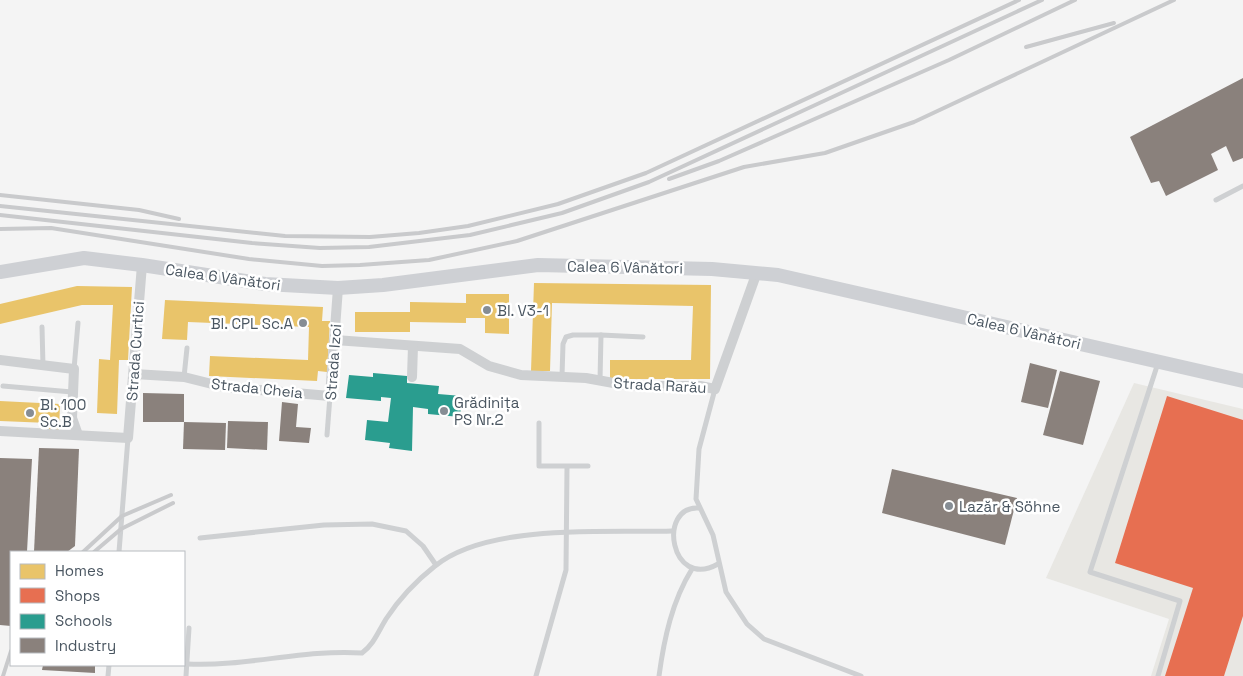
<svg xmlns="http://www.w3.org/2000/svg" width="1243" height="676" font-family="'Space Grotesk',sans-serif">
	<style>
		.commercial { fill: #e8e7e3 }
		.homes { fill: #e9c46a }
		.shops { fill: #e76f51 }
		.schools { fill: #2a9d8f }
		.industry { fill: #8a817c }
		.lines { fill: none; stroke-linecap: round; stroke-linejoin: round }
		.lane { stroke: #ced0d2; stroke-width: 5 }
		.street { stroke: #ced0d2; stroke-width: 10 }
		.secondary { stroke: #ced0d4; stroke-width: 14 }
		.rail { stroke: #c9cacc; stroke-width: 4 }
		.poi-dot { fill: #868d94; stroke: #fff; stroke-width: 2 }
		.labels { text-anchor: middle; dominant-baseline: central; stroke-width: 5; stroke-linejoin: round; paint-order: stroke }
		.street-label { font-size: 15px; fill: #4a5661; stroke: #fff }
		.poi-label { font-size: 15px; fill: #4a5661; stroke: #fff; text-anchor: start }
	</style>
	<rect width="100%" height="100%" fill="#f4f4f4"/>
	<path class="commercial" d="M 1134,383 L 1243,409 L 1243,676 L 1151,676 L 1169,619 L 1046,578 Z"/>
	<g class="homes">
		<path d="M 534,283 L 711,285 L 710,379 L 610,379 L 610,360 L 691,360 L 693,306 L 552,303 L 550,371 L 531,371 Z"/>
		<path d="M 77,286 L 132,287 L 128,360 L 119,360 L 117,414 L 97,413 L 99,359 L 110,360 L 113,305 L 82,305 L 0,324 L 0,304 Z"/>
		<path d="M 466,294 L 509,294 L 509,334 L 485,333 L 485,318 L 466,318 L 466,323 L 410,322 L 410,332 L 355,332 L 355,312 L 410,312 L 410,302 L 466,303 Z"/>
		<path d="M 165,300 L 323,307 L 322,321 L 330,321 L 327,372 L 318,371 L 317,381 L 209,376 L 210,356 L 308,360 L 309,327 L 188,322 L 187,340 L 162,339 Z"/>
		<path d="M 0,401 L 60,404 L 59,430 L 49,430 L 49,423 L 0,421 Z"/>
	</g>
	<path class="shops" d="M 1167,396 L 1243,420 L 1243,616 L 1224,676 L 1165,676 L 1193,588 L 1115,563 Z"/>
	<path class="schools" d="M 373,373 L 407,376 L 407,383 L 439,386 L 438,394 L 462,396 L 460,417 L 428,414 L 428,409 L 413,407 L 412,451 L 389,448 L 390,443 L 365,440 L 367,420 L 388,422 L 391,398 L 381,397 L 381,401 L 346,398 L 349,375 L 373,377 Z"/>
	<g class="industry">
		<path d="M 1243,78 L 1243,158 L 1233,162 L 1226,146 L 1211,154 L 1218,170 L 1166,196 L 1159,181 L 1151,183 L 1130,137 Z"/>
		<path d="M 1030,363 L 1057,370 L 1048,408 L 1021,402 Z"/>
		<path d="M 1060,371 L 1100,381 L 1083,445 L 1043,435 Z"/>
		<path d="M 143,393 L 184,394 L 184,422 L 143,422 Z"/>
		<path d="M 282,402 L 298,404 L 296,427 L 311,428 L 309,443 L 279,441 Z"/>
		<path d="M 228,421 L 268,422 L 267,450 L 227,448 Z"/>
		<path d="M 184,422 L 226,423 L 225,450 L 183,449 Z"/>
		<path d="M 39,448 L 79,449 L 75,546 L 67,552 L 34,552 Z"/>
		<path d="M 0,458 L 32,459 L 27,552 L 11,552 L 11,626 L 0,625 Z"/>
		<path d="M 892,469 L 1017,498 L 1005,545 L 882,513 Z"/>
		<path d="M 43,665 L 95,665 L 95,673 L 42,670 Z"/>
	</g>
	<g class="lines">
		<g class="lane">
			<path d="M 1216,200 L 1243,186"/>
			<path d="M 42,327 L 43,366"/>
			<path d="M 74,369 L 78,323"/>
			<path d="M 562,376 L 563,344 L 566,337 L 573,335 L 601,335"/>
			<path d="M 184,377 L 187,348"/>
			<path d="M 600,380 L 601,335 L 643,337"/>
			<path d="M 3,386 L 72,392"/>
			<path d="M 715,389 L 699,449 L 696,499 L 713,535 L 726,592 L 747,624 L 764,639 L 861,676"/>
			<path d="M 539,423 L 539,466 L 588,466"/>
			<path d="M 327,435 L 330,396"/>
			<path d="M 699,508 C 657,505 670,591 718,564"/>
			<path d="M 200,538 L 324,525 L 372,524 L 406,531 L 423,546 L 436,565"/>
			<path d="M 119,552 L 128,438"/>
			<path d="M 187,664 C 246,667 303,649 362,653 C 374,644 378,632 386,619 C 399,599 416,581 435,566 C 488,523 605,533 672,531"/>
			<path d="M 108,676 L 109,665"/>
			<path d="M 186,676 L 189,628"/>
			<path d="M 536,676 L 566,570 L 567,467"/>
			<path d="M 659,676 C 664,639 672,601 692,569"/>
			<path d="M 1158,676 L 1180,601 L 1090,572 L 1158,363"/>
		</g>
		<g class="street">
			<path d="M 335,340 L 460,349 L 489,366 L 521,375 L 586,378 L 630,386 L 700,386 L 715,389 L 757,272"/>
			<path d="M 0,360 L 74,369 L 72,418 L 78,435"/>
			<path d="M 134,374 L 184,377 L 224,387 L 330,396 L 338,288"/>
			<path d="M 412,377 L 413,346"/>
			<path d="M 0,431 L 128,438 L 142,265"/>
		</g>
		<path class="secondary" d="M 0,272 L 84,258 L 142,265 L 265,284 L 338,288 L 383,285 L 538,265 L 712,269 L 778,275 L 1243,381"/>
		<g class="rail">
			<path d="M 1026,47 L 1114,23"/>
			<path d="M 669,179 L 719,161 L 949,60 L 1075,0"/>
			<path d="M 0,195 L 139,210 L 179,219"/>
			<path d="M 0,206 L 285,236 L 370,237 L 419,233 L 468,226 L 558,204 L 646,173 L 1019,0"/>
			<path d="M 0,215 L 252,243 L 320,248 L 369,247 L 470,235 L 562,213 L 649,182 L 1042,0"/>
			<path d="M 0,229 L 51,228 L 249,259 L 322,266 L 360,265 L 429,260 L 517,241 L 744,167 L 825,153 L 914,122 L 1174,0"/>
			<path d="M 83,552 L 122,516 L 171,495"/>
			<path d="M 94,552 L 121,529 L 173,503"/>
			<path d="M 3,676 L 11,651"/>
		</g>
	</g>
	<g class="poi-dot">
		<circle cx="487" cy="310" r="5"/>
		<circle cx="303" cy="323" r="5"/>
		<circle cx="444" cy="411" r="5"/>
		<circle cx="30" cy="413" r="5"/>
		<circle cx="949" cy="506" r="5"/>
	</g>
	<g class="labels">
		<g class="street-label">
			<text transform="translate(625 267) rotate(1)">Calea 6 Vânători</text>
			<text transform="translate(223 277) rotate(8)">Calea 6 Vânători</text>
			<text transform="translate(1024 331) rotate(13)">Calea 6 Vânători</text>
			<text transform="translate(135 351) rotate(-86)">Strada Curtici</text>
			<text transform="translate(333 362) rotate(-86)">Strada Izoi</text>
			<text transform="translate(660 385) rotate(3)">Strada Rarău</text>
			<text transform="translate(257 388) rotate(6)">Strada Cheia</text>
		</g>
		<g class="poi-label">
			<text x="497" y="310">Bl. V3-1</text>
			<text x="293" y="323" text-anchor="end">Bl. CPL Sc.A</text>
			<text x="454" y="402">Grădinița<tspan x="454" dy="17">PS Nr.2</tspan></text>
			<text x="40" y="404">Bl. 100<tspan x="40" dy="17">Sc.B</tspan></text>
			<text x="959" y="506">Lazăr &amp; Söhne</text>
		</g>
	</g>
	<rect x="10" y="551" width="175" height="115" fill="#ffffff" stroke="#b7bbc0"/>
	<rect x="20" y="564" width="25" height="15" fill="#e9c46a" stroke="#b7bbc0"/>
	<text x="55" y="576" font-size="15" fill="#4a5661">Homes</text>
	<rect x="20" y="588" width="25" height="15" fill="#e76f51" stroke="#b7bbc0"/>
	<text x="55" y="601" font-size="15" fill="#4a5661">Shops</text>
	<rect x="20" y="614" width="25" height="15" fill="#2a9d8f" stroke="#b7bbc0"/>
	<text x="55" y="626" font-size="15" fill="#4a5661">Schools</text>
	<rect x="20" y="638" width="25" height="15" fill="#8a817c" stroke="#b7bbc0"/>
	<text x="55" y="651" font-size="15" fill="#4a5661">Industry</text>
</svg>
